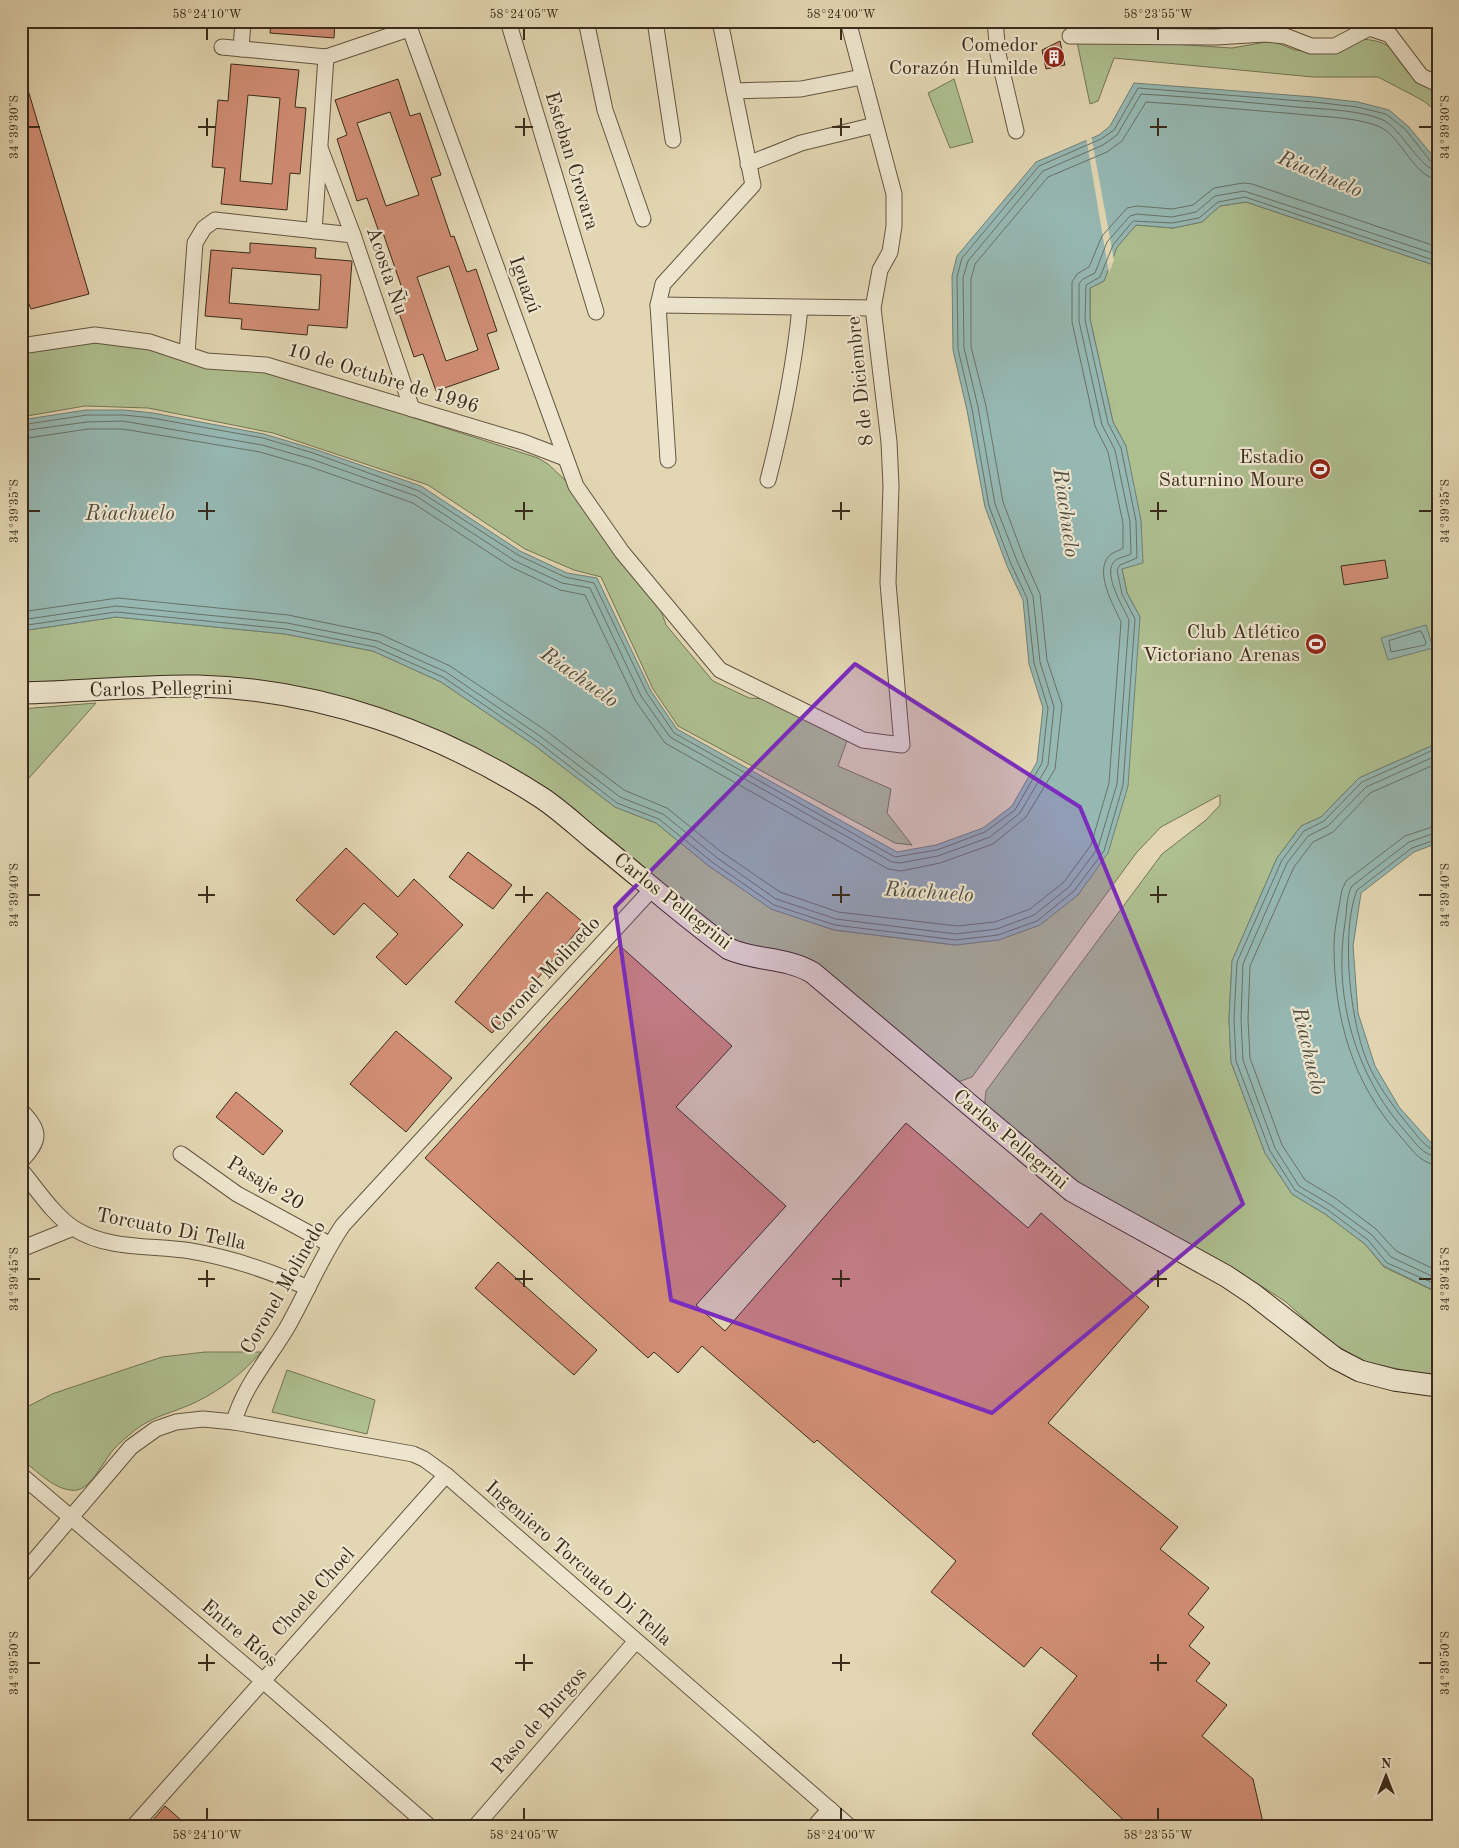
<svg xmlns="http://www.w3.org/2000/svg" width="1459" height="1848" font-family="'Old Standard TT',serif">
	<style>
		.green { fill: #aebf90; stroke: #747556 }
		.water { fill: #96b8b3; stroke: #718076 }
		.pier { fill: #e3d7b3 }
		.lines { fill: none; stroke-linecap: round; stroke-linejoin: round }
		.shore { stroke: #687267; stroke-width: 1 }
		.building { fill: #d28f76; stroke: #3a2b1b; fill-rule: evenodd }
		.street-casing { stroke: #645641; stroke-width: 17 }
		.secondary-casing { stroke: #3a2b1b; stroke-width: 23 }
		.street { stroke: #ede5ce; stroke-width: 15 }
		.secondary { stroke: #ede5ce; stroke-width: 21 }
		.marked { fill: #7b2cbf; fill-opacity: 0.2; stroke: #7b2cbf; stroke-width: 4; stroke-linejoin: round }
		.ticks { fill: none; stroke: #3a2b1b; stroke-width: 2 }
		.labels { text-anchor: middle; dominant-baseline: central; stroke-width: 4.5; stroke-linejoin: round; paint-order: stroke }
		.poi-label { font-size: 20px; fill: #3a2b1b; stroke: #ede5ce; text-anchor: end }
		.street-label { font-size: 20px; fill: #3a2b1b; stroke: #ede5ce }
		.water-label { font-size: 21px; font-style: italic; fill: #514e41; stroke: #ede5ce }
		.neatline { fill: none; stroke: #3a2b1b; stroke-width: 2 }
		.ticks-label { font-size: 12px; text-anchor: middle; fill: #3a2b1b }
	</style>
	<rect width="100%" height="100%" fill="#e3d7b3"/>
	<filter id="stains"><feTurbulence type="fractalNoise" baseFrequency=".004" numOctaves="4"/><feColorMatrix values="0 0 0 0 .2 0 0 0 0 .09 0 0 0 0 .02 0 0 0 .5 -.17"/></filter>
	<radialGradient id="worn" r=".72"><stop offset=".6" stop-color="#630" stop-opacity="0"/><stop offset="1" stop-color="#630" stop-opacity=".3"/></radialGradient>
	<g class="green">
		<path d="M 1362,39 C 1400,42 1391,56 1414,79 C 1420,85 1430,88 1438,92 L 1438,112 L 1422,100 L 1378,77 L 1313,77 L 1114,58 L 1098,101 L 1090,104 L 1077,42 L 1128,41 L 1232,48 L 1272,41 L 1295,50 L 1318,53 Z"/>
		<path d="M 954,79 L 973,142 L 950,148 L 928,93 Z"/>
		<path d="M 1246,202 L 1431,264 L 1438,271 L 1438,743 L 1359,778 L 1321,817 L 1301,826 L 1277,858 L 1232,961 L 1229,1019 L 1231,1062 L 1265,1153 L 1292,1194 L 1325,1214 L 1365,1244 L 1384,1267 L 1432,1290 L 1438,1290 L 1438,1376 L 1420,1374 L 1363,1361 L 1329,1341 L 1286,1302 L 1266,1289 L 1192,1245 L 1130,1215 L 1072,1181 L 984,1110 L 986,1091 L 1162,854 L 1206,820 L 1220,805 L 1220,795 L 1161,827 L 1137,852 L 972,1077 L 952,1084 L 832,981 L 742,949 L 544,795 L 425,730 L 173,678 L 21,682 L 21,631 L 116,617 L 285,634 L 373,651 L 441,682 L 534,745 L 615,807 L 656,823 L 709,866 L 772,909 L 834,930 L 956,945 L 1140,617 L 1127,593 L 1122,569 L 1126,446 L 1113,422 L 1090,319 L 1090,288 L 1104,281 L 1117,247 L 1136,225 L 1173,228 L 1202,222 L 1220,206 Z"/>
		<path d="M 84,343 L 118,343 L 273,372 L 538,458 L 548,464 L 566,481 L 660,608 L 666,625 L 713,681 L 749,698 L 766,699 L 848,738 L 838,766 L 891,789 L 887,813 L 912,845 L 895,843 L 678,726 L 653,689 L 601,577 L 574,570 L 525,549 L 428,485 L 273,433 L 148,408 L 85,406 L 21,417 L 21,352 Z"/>
		<path d="M 96,703 L 21,787 L 21,709 Z"/>
		<path d="M 205,1352 L 261,1352 C 243,1373 222,1389 198,1401 C 177,1412 154,1415 135,1430 C 128,1436 119,1443 113,1450 C 103,1462 92,1487 77,1490 C 57,1493 36,1470 21,1459 L 21,1410 L 52,1394 L 162,1357 Z"/>
		<path d="M 287,1370 L 375,1400 L 367,1434 L 272,1412 Z"/>
	</g>
	<g class="water">
		<path d="M 1134,83 L 1314,97 L 1358,102 L 1389,110 L 1408,126 L 1438,162 L 1438,271 L 1431,264 L 1246,202 L 1220,206 L 1202,222 L 1173,228 L 1136,225 L 1117,247 L 1104,281 L 1090,288 L 1090,319 L 1113,422 L 1126,446 L 1141,520 L 1143,563 L 1122,569 L 1127,593 L 1140,617 L 1128,786 L 1108,853 L 1078,895 L 1040,925 L 999,940 L 956,945 L 834,930 L 771,909 L 709,866 L 656,823 L 615,807 L 534,745 L 441,682 L 373,651 L 285,634 L 116,617 L 21,631 L 21,420 L 86,410 L 124,410 L 153,413 L 264,434 L 314,449 L 421,486 L 520,551 L 567,573 L 597,578 L 651,691 L 677,729 L 897,852 L 936,845 L 983,828 L 1012,806 L 1037,762 L 1043,708 L 1029,664 L 1023,600 L 1007,566 L 985,507 L 967,410 L 953,350 L 952,276 L 957,256 L 1036,162 L 1099,135 L 1110,126 Z"/>
		<path d="M 1426,625 L 1433,648 L 1388,660 L 1381,638 Z"/>
		<path d="M 1438,743 L 1438,843 L 1414,852 L 1361,893 L 1353,946 L 1358,1013 L 1375,1066 L 1399,1107 L 1433,1145 L 1438,1146 L 1438,1290 L 1433,1290 L 1384,1266 L 1365,1244 L 1325,1214 L 1292,1194 L 1265,1153 L 1231,1062 L 1229,1019 L 1232,961 L 1277,858 L 1301,826 L 1321,817 L 1359,778 Z"/>
	</g>
	<path class="pier" d="M 1091,135 L 1114,260 L 1109,273 L 1086,137 Z"/>
	<g class="lines">
		<g class="shore">
			<path d="M 21,425 L 87,415 L 124,415 L 152,418 L 263,438 L 313,453 L 419,491 L 518,555 L 565,577 L 594,583 L 647,693 L 674,733 L 895,857 L 937,850 L 985,832 L 1015,810 L 1042,763 L 1048,708 L 1034,663 L 1027,598 L 1011,564 L 989,506 L 972,409 L 958,349 L 957,277 L 962,258 L 1039,166 L 1101,139 L 1114,130 L 1138,88 L 1314,102 L 1357,107 L 1386,114 L 1405,129 L 1432,163 L 1438,165"/>
			<path d="M 21,431 L 87,422 L 123,421 L 262,445 L 311,459 L 416,496 L 515,561 L 562,583 L 590,588 L 641,696 L 670,737 L 892,862 L 900,863 L 938,856 L 990,837 L 1020,813 L 1048,765 L 1054,707 L 1040,662 L 1033,596 L 1017,561 L 995,504 L 978,407 L 964,348 L 963,278 L 968,261 L 1043,171 L 1103,145 L 1117,135 L 1141,94 C 1193,97 1245,102 1297,107 C 1321,109 1361,110 1383,120 C 1402,129 1420,170 1438,171"/>
			<path d="M 21,439 L 88,429 L 123,429 L 260,452 L 308,466 L 413,503 L 511,567 L 560,590 L 585,595 L 635,700 L 665,743 L 888,869 L 901,871 L 940,863 L 993,844 L 1026,817 L 1055,769 L 1062,705 L 1047,660 L 1040,594 L 1024,558 L 1003,502 L 986,406 L 971,347 L 971,279 L 975,264 L 1048,177 L 1107,152 L 1122,141 L 1146,102 C 1196,105 1247,110 1297,114 C 1321,117 1358,117 1380,127 C 1402,137 1414,178 1438,179"/>
			<path d="M 21,612 L 118,598 L 288,615 L 380,634 L 450,666 L 545,730 L 624,790 L 667,808 L 720,851 L 780,892 L 838,912 L 957,926 L 995,922 L 1030,909 L 1064,882 L 1091,845 L 1109,783 L 1121,622 C 1114,606 1093,571 1110,555 C 1113,552 1119,551 1123,548 L 1123,523 L 1108,452 L 1095,426 L 1072,322 L 1072,282 L 1077,274 L 1089,267 L 1102,236 L 1127,208 L 1137,206 L 1172,209 L 1193,205 L 1214,188 L 1243,183 L 1252,184 L 1438,247"/>
			<path d="M 21,620 L 116,606 L 287,623 L 377,641 L 446,672 L 540,736 L 620,797 L 663,814 L 716,857 L 776,899 L 836,919 L 956,934 L 997,929 L 1034,915 L 1069,887 L 1098,848 L 1117,784 L 1129,620 C 1123,607 1104,576 1113,563 C 1117,557 1126,557 1131,554 L 1130,522 L 1115,450 L 1102,425 L 1079,321 L 1079,284 L 1083,279 L 1095,273 L 1107,242 L 1130,216 L 1137,214 L 1172,217 L 1196,212 L 1215,196 L 1244,191 L 1438,255"/>
			<path d="M 21,626 L 116,612 L 286,629 L 375,647 L 443,677 L 537,741 L 617,803 L 659,819 L 712,862 L 774,905 L 835,925 L 956,940 L 998,935 L 1037,921 L 1074,891 L 1104,851 L 1123,785 L 1135,619 L 1122,594 L 1117,570 L 1120,565 L 1137,558 L 1136,521 L 1121,448 L 1108,423 L 1085,320 L 1086,285 L 1100,277 L 1113,245 L 1133,221 L 1172,223 L 1199,218 L 1218,202 L 1245,197 L 1433,260 L 1438,264"/>
			<path d="M 1421,631 L 1426,642 L 1425,645 L 1391,652 L 1389,641 Z"/>
			<path d="M 1438,748 L 1362,782 L 1324,821 L 1304,831 L 1282,860 L 1237,962 L 1234,1019 L 1236,1061 L 1270,1151 L 1295,1190 L 1328,1210 L 1368,1240 L 1387,1263 L 1438,1285"/>
			<path d="M 1438,755 L 1366,787 L 1328,826 L 1308,836 L 1287,863 L 1243,964 L 1241,1019 L 1243,1060 L 1275,1148 L 1299,1186 L 1331,1205 L 1372,1235 L 1391,1257 L 1438,1279"/>
			<path d="M 1438,763 L 1370,793 L 1333,832 L 1313,842 L 1294,867 L 1250,966 L 1248,1019 L 1250,1058 L 1282,1145 L 1305,1180 L 1335,1198 L 1376,1229 L 1396,1251 L 1438,1271"/>
			<path d="M 1438,825 L 1405,836 L 1346,881 L 1342,890 C 1339,908 1334,928 1334,946 C 1334,1018 1352,1082 1400,1136 C 1411,1148 1420,1164 1438,1165"/>
			<path d="M 1438,832 L 1409,842 L 1352,886 C 1346,896 1347,912 1345,923 C 1333,998 1356,1076 1406,1132 C 1415,1142 1423,1156 1438,1157"/>
			<path d="M 1438,839 L 1412,848 L 1357,890 C 1340,933 1350,1029 1371,1070 C 1381,1090 1395,1109 1410,1127 C 1417,1135 1426,1150 1438,1151"/>
		</g>
	</g>
	<g class="building">
		<path d="M 271,21 L 335,21 L 334,38 L 270,33 Z"/>
		<path d="M 1060,41 L 1065,65 L 1046,69 L 1042,50 Z"/>
		<path d="M 231,64 L 299,70 L 295,107 L 306,108 L 300,174 L 290,173 L 287,210 L 221,204 L 225,168 L 212,167 L 218,100 L 228,101 ZM 248,95 L 280,98 L 272,184 L 240,181 Z"/>
		<path d="M 398,79 L 410,116 L 420,113 L 441,175 L 431,178 L 451,237 L 454,236 L 467,272 L 476,269 L 497,331 L 487,334 L 499,369 L 436,391 L 423,354 L 414,357 L 393,295 L 403,291 L 383,233 L 380,235 L 367,198 L 357,201 L 337,139 L 347,135 L 335,100 ZM 390,112 L 419,195 L 386,206 L 357,123 ZM 449,266 L 478,350 L 446,361 L 417,277 Z"/>
		<path d="M 25,80 L 89,294 L 31,309 L 25,295 L 21,296 L 21,81 Z"/>
		<path d="M 250,243 L 316,248 L 315,258 L 352,261 L 347,328 L 308,325 L 307,335 L 241,329 L 242,319 L 205,316 L 211,250 L 250,253 ZM 232,268 L 321,275 L 319,310 L 229,303 Z"/>
		<path d="M 1385,560 L 1388,578 L 1344,585 L 1341,566 Z"/>
		<path d="M 346,848 L 398,897 L 414,879 L 463,925 L 406,985 L 376,957 L 398,934 L 364,903 L 334,935 L 296,900 Z"/>
		<path d="M 468,852 L 512,885 L 493,909 L 449,877 Z"/>
		<path d="M 547,892 L 584,923 L 492,1033 L 455,1002 Z"/>
		<path d="M 619,945 L 732,1046 L 676,1107 L 786,1206 L 696,1305 L 725,1331 L 906,1123 L 1028,1228 L 1041,1213 L 1149,1307 L 1048,1423 L 1178,1527 L 1160,1549 L 1209,1588 L 1188,1614 L 1204,1627 L 1189,1646 L 1210,1663 L 1196,1681 L 1227,1705 L 1202,1736 L 1253,1779 L 1264,1827 L 1131,1827 L 1032,1734 L 1077,1676 L 1041,1647 L 1024,1667 L 931,1592 L 956,1561 L 817,1440 L 814,1443 L 702,1346 L 678,1373 L 654,1352 L 648,1358 L 425,1158 Z"/>
		<path d="M 396,1031 L 452,1078 L 406,1132 L 350,1084 Z"/>
		<path d="M 236,1092 L 283,1131 L 263,1155 L 216,1117 Z"/>
		<path d="M 498,1262 L 597,1350 L 574,1375 L 475,1288 Z"/>
		<path d="M 165,1806 L 189,1827 L 161,1827 L 153,1820 Z"/>
	</g>
	<g class="lines">
		<g class="street-casing">
			<g id="street">
				<path d="M 407,21 L 576,486 L 622,552 L 720,670 L 863,740 L 902,745 L 888,583 L 891,486 L 889,442 L 873,308 L 880,270 L 890,252 L 894,226 L 894,194 L 848,21"/>
				<path d="M 508,21 L 596,312"/>
				<path d="M 586,21 L 605,110 L 643,219"/>
				<path d="M 655,21 L 673,140"/>
				<path d="M 995,21 L 998,54 L 1016,131"/>
				<path d="M 1070,36 L 1216,37 L 1265,34 L 1285,36 L 1311,46 L 1335,46 L 1369,28 L 1390,35 L 1421,76 L 1438,84"/>
				<path d="M 222,47 L 326,57 L 409,29"/>
				<path d="M 241,49 L 243,21"/>
				<path d="M 734,91 L 801,89 L 862,77"/>
				<path d="M 320,148 L 353,235 L 412,409"/>
				<path d="M 748,164 L 801,143 L 875,125"/>
				<path d="M 314,231 L 326,57"/>
				<path d="M 658,305 L 873,308"/>
				<path d="M 21,346 L 95,335 L 150,342 L 207,361 L 266,365 L 523,442 L 565,458"/>
				<path d="M 187,354 L 195,243 L 204,228 L 215,220 L 353,235"/>
				<path d="M 668,460 L 658,305 L 663,284 L 753,185 L 720,21"/>
				<path d="M 768,480 C 783,422 794,368 800,308"/>
				<path d="M 21,1111 C 42,1131 40,1141 21,1161"/>
				<path d="M 181,1154 L 237,1194 L 329,1244"/>
				<path d="M 21,1170 C 37,1189 54,1216 75,1229 C 108,1250 153,1245 191,1251 C 232,1258 270,1271 308,1288"/>
				<path d="M 21,1249 L 73,1228"/>
				<path d="M 234,1422 C 243,1387 270,1357 288,1326 C 307,1292 321,1257 343,1225 L 653,888"/>
				<path d="M 21,1475 L 262,1680 L 430,1827"/>
				<path d="M 21,1576 L 131,1447 L 156,1429 L 176,1422 L 203,1419 L 234,1422 L 413,1454 L 424,1459 L 446,1475 L 850,1827"/>
				<path d="M 133,1827 L 446,1475"/>
				<path d="M 475,1827 L 636,1641"/>
				<path d="M 814,1827 L 830,1809"/>
			</g>
		</g>
		<g class="secondary-casing">
			<path id="secondary" d="M 21,693 C 80,692 139,685 198,686 C 320,689 440,732 542,798 C 560,810 577,826 594,840 C 639,876 682,915 729,949 C 756,961 787,957 813,973 L 1072,1191 L 1226,1276 L 1253,1294 L 1335,1358 L 1360,1371 L 1394,1380 L 1438,1386"/>
		</g>
		<use href="#street" class="street"/>
		<use href="#secondary" class="secondary"/>
	</g>
	<path class="marked" d="M 855,664 L 1080,807 L 1243,1204 L 992,1413 L 671,1300 L 615,907 Z"/>
	<path class="ticks" d="M 207,28 L 207,40M 524,28 L 524,40M 841,28 L 841,40M 1158,28 L 1158,40M 207,118 L 207,136M 524,118 L 524,136M 841,118 L 841,136M 1158,118 L 1158,136M 28,127 L 40,127M 198,127 L 215,127M 515,127 L 533,127M 832,127 L 850,127M 1150,127 L 1167,127M 1419,127 L 1432,127M 207,502 L 207,520M 524,502 L 524,520M 841,502 L 841,520M 1158,502 L 1158,520M 28,511 L 40,511M 198,511 L 215,511M 515,511 L 533,511M 832,511 L 850,511M 1150,511 L 1167,511M 1419,511 L 1432,511M 207,886 L 207,903M 524,886 L 524,903M 841,886 L 841,903M 1158,886 L 1158,903M 28,895 L 40,895M 198,895 L 215,895M 515,895 L 533,895M 832,895 L 850,895M 1150,895 L 1167,895M 1419,895 L 1432,895M 207,1270 L 207,1287M 524,1270 L 524,1287M 841,1270 L 841,1287M 1158,1270 L 1158,1287M 28,1279 L 40,1279M 198,1279 L 215,1279M 515,1279 L 533,1279M 832,1279 L 850,1279M 1150,1279 L 1167,1279M 1419,1279 L 1432,1279M 207,1654 L 207,1671M 524,1654 L 524,1671M 841,1654 L 841,1671M 1158,1654 L 1158,1671M 28,1663 L 40,1663M 198,1663 L 215,1663M 515,1663 L 533,1663M 832,1663 L 850,1663M 1150,1663 L 1167,1663M 1419,1663 L 1432,1663M 207,1808 L 207,1820M 524,1808 L 524,1820M 841,1808 L 841,1820M 1158,1808 L 1158,1820"/>
	<defs>
		<g id="building-disc" transform="scale(1.125)"><circle r="9.5" fill="#8f2418" stroke="#ede5ce"/><path d="M-4-6H4V6H1V3H-1V6H-4ZM-2.5-4.3h1.7v1.8h-1.7ZM.8-4.3h1.7v1.8H.8ZM-2.5-1h1.7V.8h-1.7ZM.8-1h1.7V.8H.8Z" fill="#fff"/></g>
		<g id="stadium-disc" transform="scale(1.125)"><circle r="9.5" fill="#8f2418" stroke="#ede5ce"/><path d="M0-5a6.5 5 0 1 0 0 10a6.5 5 0 1 0 0-10ZM-3.5-1.8h7v3.6h-7Z" fill="#fff"/></g>
	</defs>
	<g fill-rule="evenodd">
		<use href="#building-disc" x="1054" y="57"/>
		<use href="#stadium-disc" x="1320" y="469"/>
		<use href="#stadium-disc" x="1316" y="644"/>
	</g>
	<g class="labels">
		<g class="poi-label">
			<text x="1038" y="46">Comedor<tspan x="1038" dy="23">Corazón Humilde</tspan></text>
			<text x="1304" y="458">Estadio<tspan x="1304" dy="23">Saturnino Moure</tspan></text>
			<text x="1300" y="633">Club Atlético<tspan x="1300" dy="23">Victoriano Arenas</tspan></text>
		</g>
		<g class="street-label">
			<text transform="translate(571 161) rotate(73)">Esteban Crovara</text>
			<text transform="translate(386 271) rotate(71)">Acosta Ñu</text>
			<text transform="translate(524 285) rotate(70)">Iguazú</text>
			<text transform="translate(383 379) rotate(17)">10 de Octubre de 1996</text>
			<text transform="translate(861 381) rotate(-96)">8 de Diciembre</text>
			<text transform="translate(161 690) rotate(-1)">Carlos Pellegrini</text>
			<text transform="translate(672 902) rotate(38)">Carlos Pellegrini</text>
			<text transform="translate(546 975) rotate(-47)">Coronel Molinedo</text>
			<text transform="translate(1010 1140) rotate(40)">Carlos Pellegrini</text>
			<text transform="translate(265 1184) rotate(31)">Pasaje 20</text>
			<text transform="translate(171 1230) rotate(11)">Torcuato Di Tella</text>
			<text transform="translate(284 1288) rotate(-60)">Coronel Molinedo</text>
			<text transform="translate(578 1564) rotate(41)">Ingeniero Torcuato Di Tella</text>
			<text transform="translate(314 1593) rotate(-48)">Choele Choel</text>
			<text transform="translate(239 1634) rotate(40)">Entre Ríos</text>
			<text transform="translate(540 1721) rotate(-49)">Paso de Burgos</text>
		</g>
		<g class="water-label">
			<text transform="translate(1320 175) rotate(23)">Riachuelo</text>
			<text transform="translate(1065 513) rotate(82)">Riachuelo</text>
			<text x="130" y="514">Riachuelo</text>
			<text transform="translate(579 678) rotate(35)">Riachuelo</text>
			<text transform="translate(929 893) rotate(4)">Riachuelo</text>
			<text transform="translate(1308 1051) rotate(77)">Riachuelo</text>
		</g>
	</g>
	<rect width="1459" height="1848" fill="none" stroke="#e3d7b3" stroke-width="55"/>
	<g transform="translate(1386 1776)" stroke="#ede5ce" stroke-width="4" paint-order="stroke">
	<path d="M0-4L9 19L0 12L-9 19Z" fill="#3a2b1b"/>
	<text y="-8" font-size="14" font-weight="bold" text-anchor="middle" fill="#3a2b1b">N</text>
	</g>
	<rect x="28" y="28" width="1404" height="1792" class="neatline"/>
	<g class="ticks-label">
		<text x="207" y="18">58°24'10"W</text>
		<text x="524" y="18">58°24'05"W</text>
		<text x="841" y="18">58°24'00"W</text>
		<text x="1158" y="18">58°23'55"W</text>
		<text transform="translate(14 127) rotate(-90)" y="4">34°39'30"S</text>
		<text transform="translate(1445 127) rotate(-90)" y="4">34°39'30"S</text>
		<text transform="translate(14 511) rotate(-90)" y="4">34°39'35"S</text>
		<text transform="translate(1445 511) rotate(-90)" y="4">34°39'35"S</text>
		<text transform="translate(14 895) rotate(-90)" y="4">34°39'40"S</text>
		<text transform="translate(1445 895) rotate(-90)" y="4">34°39'40"S</text>
		<text transform="translate(14 1279) rotate(-90)" y="4">34°39'45"S</text>
		<text transform="translate(1445 1279) rotate(-90)" y="4">34°39'45"S</text>
		<text transform="translate(14 1663) rotate(-90)" y="4">34°39'50"S</text>
		<text transform="translate(1445 1663) rotate(-90)" y="4">34°39'50"S</text>
		<text x="207" y="1839">58°24'10"W</text>
		<text x="524" y="1839">58°24'05"W</text>
		<text x="841" y="1839">58°24'00"W</text>
		<text x="1158" y="1839">58°23'55"W</text>
	</g>
	<rect width="100%" height="100%" filter="url(#stains)"/>
	<rect width="100%" height="100%" fill="url(#worn)"/>
</svg>
